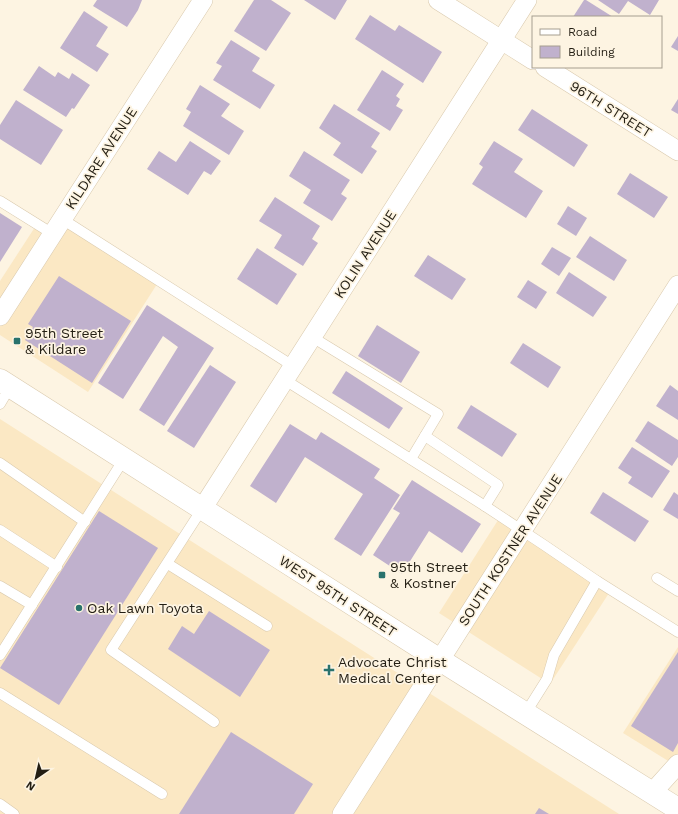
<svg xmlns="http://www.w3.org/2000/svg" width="678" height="814" font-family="'Work Sans',sans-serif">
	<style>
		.built { fill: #fbe8c4 }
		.building { fill: #c0b1cd }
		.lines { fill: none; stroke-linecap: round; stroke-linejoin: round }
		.service-casing { stroke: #d9c9ad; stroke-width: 11 }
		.minor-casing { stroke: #d9c9ad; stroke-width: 20 }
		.primary-casing { stroke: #d9c9ad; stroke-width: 23 }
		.service { stroke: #fff; stroke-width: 10 }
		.minor { stroke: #fff; stroke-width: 19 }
		.primary { stroke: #fff; stroke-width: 22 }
		.poi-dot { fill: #29726c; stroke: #fdf4e2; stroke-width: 1.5 }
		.labels { text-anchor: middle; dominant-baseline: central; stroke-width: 3.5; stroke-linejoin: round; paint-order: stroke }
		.street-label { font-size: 14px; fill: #231e13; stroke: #fdf4e2 }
		.poi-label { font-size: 14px; fill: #231e13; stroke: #fdf4e2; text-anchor: start }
	</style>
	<rect width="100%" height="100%" fill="#fdf4e2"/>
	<g class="built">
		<path d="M 62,219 L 159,281 L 88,392 L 0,335 L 0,281 L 37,224 L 53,234 Z"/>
		<path d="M 0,419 L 302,612 L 619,814 L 0,814 Z"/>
		<path d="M 500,517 L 611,590 L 550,684 L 439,613 Z"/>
		<path d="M 678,647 L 678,767 L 623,733 Z"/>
	</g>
	<g class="building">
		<path d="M 97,0 L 142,0 L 138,10 L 127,27 L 93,6 Z"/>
		<path d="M 254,0 L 271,0 L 291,13 L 266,51 L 234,31 Z"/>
		<path d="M 304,0 L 347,0 L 335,20 Z"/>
		<path d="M 584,0 L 586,0 L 613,17 L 573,17 Z"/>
		<path d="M 598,0 L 659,0 L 650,15 L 628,1 L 619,14 Z"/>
		<path d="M 84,11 L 108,27 L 96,46 L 109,54 L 97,72 L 60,48 Z"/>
		<path d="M 370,15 L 395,31 L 399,25 L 442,52 L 423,83 L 355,39 Z"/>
		<path d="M 678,36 L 678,51 L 671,47 Z"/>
		<path d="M 231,40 L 260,58 L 252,71 L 275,85 L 260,109 L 213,80 L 222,66 L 216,63 Z"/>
		<path d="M 39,66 L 55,77 L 58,72 L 69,79 L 72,73 L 90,85 L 74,109 L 72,108 L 66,117 L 23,90 Z"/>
		<path d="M 382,70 L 404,84 L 396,96 L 400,99 L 396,106 L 403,110 L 390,131 L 357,110 Z"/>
		<path d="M 200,85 L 230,104 L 221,116 L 244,131 L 229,155 L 183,126 L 191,112 L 186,109 Z"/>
		<path d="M 678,99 L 678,114 L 671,110 Z"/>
		<path d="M 16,100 L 63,130 L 41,165 L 0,139 L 0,125 Z"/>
		<path d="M 334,104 L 380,133 L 371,147 L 377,151 L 362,174 L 333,155 L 341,143 L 319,128 Z"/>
		<path d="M 532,109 L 588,145 L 574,167 L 518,130 Z"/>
		<path d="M 190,141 L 221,161 L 211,175 L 204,171 L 188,195 L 147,169 L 159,151 L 176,162 Z"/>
		<path d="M 494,141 L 523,159 L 514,172 L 543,191 L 526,218 L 472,184 L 483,167 L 479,164 Z"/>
		<path d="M 304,151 L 350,180 L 341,194 L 347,198 L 332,221 L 303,203 L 311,190 L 289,176 Z"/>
		<path d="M 630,173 L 668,197 L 654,218 L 617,194 Z"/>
		<path d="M 275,197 L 320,226 L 312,239 L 318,243 L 303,266 L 274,248 L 282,235 L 259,221 Z"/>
		<path d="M 568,206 L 587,218 L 576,236 L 557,224 Z"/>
		<path d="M 0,213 L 22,227 L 0,262 Z"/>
		<path d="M 590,236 L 627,260 L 614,281 L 576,257 Z"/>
		<path d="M 552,247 L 571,258 L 559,276 L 541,264 Z"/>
		<path d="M 257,248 L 297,274 L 277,305 L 237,279 Z"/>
		<path d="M 428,255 L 466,279 L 452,300 L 414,276 Z"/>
		<path d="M 569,272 L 607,297 L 593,317 L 556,293 Z"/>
		<path d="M 59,276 L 131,321 L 92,383 L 25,340 L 33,327 L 28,324 Z"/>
		<path d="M 528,280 L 547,292 L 536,309 L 517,297 Z"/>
		<path d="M 147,305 L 214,348 L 164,426 L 139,410 L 178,347 L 163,336 L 123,399 L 98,383 Z"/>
		<path d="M 377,325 L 420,352 L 401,383 L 358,356 Z"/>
		<path d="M 523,343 L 561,367 L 548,388 L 510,363 Z"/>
		<path d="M 210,365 L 236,382 L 194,448 L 167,431 Z"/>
		<path d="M 346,371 L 403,408 L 389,429 L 332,393 Z"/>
		<path d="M 670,385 L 678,391 L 678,420 L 656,406 Z"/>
		<path d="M 471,405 L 517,434 L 502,457 L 457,428 Z"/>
		<path d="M 648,421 L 678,440 L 678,457 L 672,466 L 635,441 Z"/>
		<path d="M 290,424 L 316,440 L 321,432 L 380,469 L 374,478 L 400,495 L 361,556 L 334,539 L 363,494 L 305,457 L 276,503 L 250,486 Z"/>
		<path d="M 632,447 L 670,471 L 652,498 L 628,483 L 632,477 L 618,468 Z"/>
		<path d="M 412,480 L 481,524 L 462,553 L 429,531 L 402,574 L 373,555 L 400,513 L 393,509 Z"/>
		<path d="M 603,492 L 649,521 L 635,542 L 590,513 Z"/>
		<path d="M 674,492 L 678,495 L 678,519 L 663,510 Z"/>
		<path d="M 99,511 L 158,548 L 59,705 L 0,668 Z"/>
		<path d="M 209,611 L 270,650 L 240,697 L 168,649 L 182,626 L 194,634 Z"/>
		<path d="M 678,652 L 678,743 L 673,752 L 631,726 Z"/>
		<path d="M 231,732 L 313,784 L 294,814 L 179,814 Z"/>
		<path d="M 539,808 L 549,814 L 535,814 Z"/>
	</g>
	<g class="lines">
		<g class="service-casing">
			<g id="service">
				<path d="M 0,201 L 53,234"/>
				<path d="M 62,219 L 293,366"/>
				<path d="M 312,337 L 438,414 L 411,459"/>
				<path d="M 285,380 L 485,506 L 544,545 L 597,581 L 678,632"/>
				<path d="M 0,404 L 10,387"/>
				<path d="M 425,436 L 498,485 L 485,506"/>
				<path d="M 0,463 L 85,522"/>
				<path d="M 202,509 L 111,650 L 214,722"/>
				<path d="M 0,530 L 57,567"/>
				<path d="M 168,564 L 267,626"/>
				<path d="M 657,578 L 678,591"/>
				<path d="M 0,586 L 32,605"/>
				<path d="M 0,655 L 124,459"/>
				<path d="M 0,693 L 162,794"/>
				<path d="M 525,714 L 547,679 L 554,655 L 597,581"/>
				<path d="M 0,804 L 14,814"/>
			</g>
		</g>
		<g class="minor-casing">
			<g id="minor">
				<path d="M 438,0 L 533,60"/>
				<path d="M 545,67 L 678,151"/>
				<path d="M 0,316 L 203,0"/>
				<path d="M 202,509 L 527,0"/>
				<path d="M 652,793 L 678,764"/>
				<path d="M 342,814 L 678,285"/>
			</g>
		</g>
		<g class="primary-casing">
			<path id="primary" d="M 0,380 L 440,660 L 678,809"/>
		</g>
		<use href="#service" class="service"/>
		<use href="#minor" class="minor"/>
		<use href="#primary" class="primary"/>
	</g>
	<g class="poi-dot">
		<rect x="13" y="337" width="8" height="8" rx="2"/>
		<rect x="378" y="571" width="8" height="8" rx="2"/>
		<circle cx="79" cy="608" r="4"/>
		<path d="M327 664h4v4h4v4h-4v4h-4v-4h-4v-4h4z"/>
	</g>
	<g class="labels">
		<g class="street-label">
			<text transform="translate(611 109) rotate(32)">96TH STREET</text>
			<text transform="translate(101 158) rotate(-57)">KILDARE AVENUE</text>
			<text transform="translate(365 254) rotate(-57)">KOLIN AVENUE</text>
			<text transform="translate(510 550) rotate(-57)">SOUTH KOSTNER AVENUE</text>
			<text transform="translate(338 596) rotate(33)">WEST 95TH STREET</text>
		</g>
		<g class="poi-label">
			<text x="25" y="333">95th Street<tspan x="25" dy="16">&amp; Kildare</tspan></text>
			<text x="390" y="567">95th Street<tspan x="390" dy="16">&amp; Kostner</tspan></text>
			<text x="87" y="608">Oak Lawn Toyota</text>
			<text x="338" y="662">Advocate Christ<tspan x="338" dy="16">Medical Center</tspan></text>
		</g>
	</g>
	<rect x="532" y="16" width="130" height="52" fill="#fdf4e2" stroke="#a69e8f"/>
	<rect x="540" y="29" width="20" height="6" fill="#ffffff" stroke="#a69e8f"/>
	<text x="568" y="36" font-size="12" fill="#231e13">Road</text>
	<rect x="540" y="46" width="20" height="12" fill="#c0b1cd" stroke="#a69e8f"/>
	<text x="568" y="56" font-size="12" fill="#231e13">Building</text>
	<g transform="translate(36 778) rotate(214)" stroke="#fdf4e2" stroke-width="3" paint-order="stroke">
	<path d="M0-3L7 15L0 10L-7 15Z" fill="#231e13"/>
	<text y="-6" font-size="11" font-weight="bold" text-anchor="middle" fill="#231e13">N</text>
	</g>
</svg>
